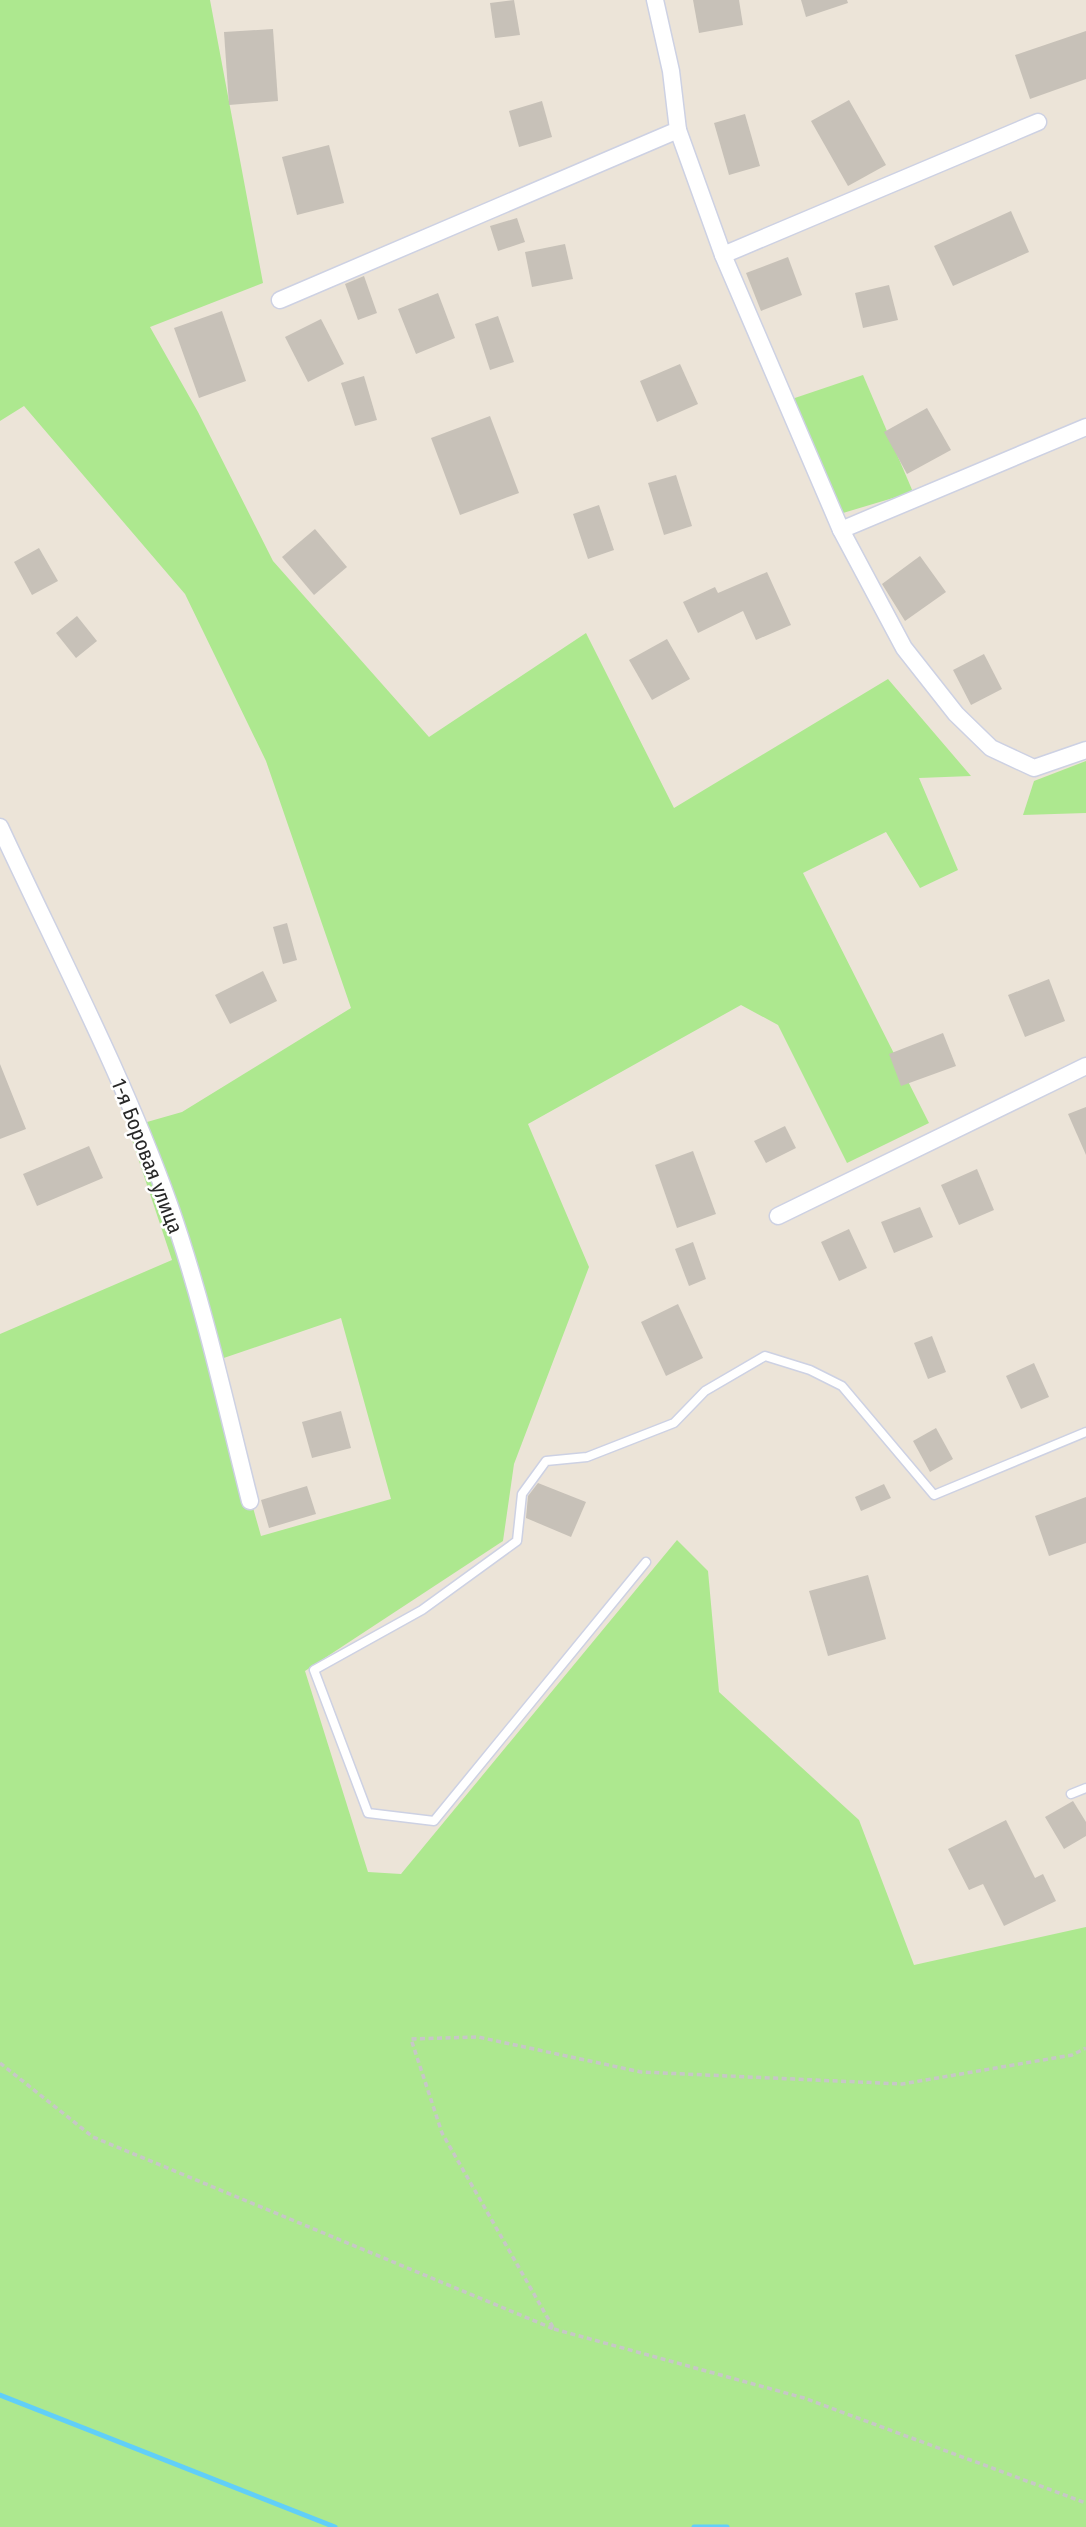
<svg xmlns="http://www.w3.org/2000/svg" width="1086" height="2527" font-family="'Fira Sans Condensed',sans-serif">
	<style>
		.green { fill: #ade88f; fill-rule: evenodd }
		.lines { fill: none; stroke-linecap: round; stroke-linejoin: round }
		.stream { stroke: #61cff8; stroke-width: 5 }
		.building { fill: #c7c1b8 }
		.service-casing { stroke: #cdd1e3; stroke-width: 11 }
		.minor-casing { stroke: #cdd1e3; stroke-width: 19 }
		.path { stroke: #c7c7c7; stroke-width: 3.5; stroke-dasharray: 5 3.5; stroke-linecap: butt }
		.service { stroke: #fff; stroke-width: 8 }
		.minor { stroke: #fff; stroke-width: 16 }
		.labels { text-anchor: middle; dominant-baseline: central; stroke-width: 5; stroke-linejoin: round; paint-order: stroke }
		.street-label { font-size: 21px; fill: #282828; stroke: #fff }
	</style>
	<rect width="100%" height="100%" fill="#ece4d8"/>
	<g class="green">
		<path d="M 0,0 L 210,0 L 263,283 L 150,327 L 198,412 L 273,561 L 429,737 L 586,633 L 674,808 L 888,679 L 971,776 L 919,778 L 958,870 L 920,888 L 886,832 L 803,873 L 929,1123 L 847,1163 L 778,1025 L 741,1005 L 528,1124 L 589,1267 L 514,1464 L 503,1541 L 305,1671 L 368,1872 L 401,1874 L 677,1540 L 708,1571 L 719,1692 L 859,1820 L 914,1965 L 1086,1927 L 1086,2527 L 0,2527 L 0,1334 L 172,1260 L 130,1134 L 147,1122 L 182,1112 L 351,1008 L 266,761 L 185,594 L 24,406 L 0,421 ZM 341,1318 L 391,1499 L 261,1536 L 212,1362 Z"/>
		<path d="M 863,375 L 913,492 L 833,516 L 783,402 Z"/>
		<path d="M 1086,761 L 1086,813 L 1023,815 L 1034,781 Z"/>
	</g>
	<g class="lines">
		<g class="stream">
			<path d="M 0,2395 L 335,2527"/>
			<path d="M 694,2527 L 727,2527"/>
		</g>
	</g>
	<g class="building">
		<path d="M 514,0 L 520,35 L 495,38 L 490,3 Z"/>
		<path d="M 693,0 L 739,0 L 743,25 L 699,33 Z"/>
		<path d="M 801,0 L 847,0 L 848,3 L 806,17 Z"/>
		<path d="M 273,29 L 278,101 L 229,105 L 224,32 Z"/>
		<path d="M 1086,31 L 1086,79 L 1030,99 L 1015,55 Z"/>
		<path d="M 849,100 L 886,165 L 848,186 L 811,121 Z"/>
		<path d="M 542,101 L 552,137 L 519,147 L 509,111 Z"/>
		<path d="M 745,114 L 760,166 L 729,175 L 714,123 Z"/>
		<path d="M 329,145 L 344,203 L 297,215 L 282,157 Z"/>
		<path d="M 1011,211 L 1029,252 L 953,286 L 934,246 Z"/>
		<path d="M 517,218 L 525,242 L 498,251 L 490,226 Z"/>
		<path d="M 565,244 L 573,279 L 532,287 L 525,252 Z"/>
		<path d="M 788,257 L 802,295 L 761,311 L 746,273 Z"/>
		<path d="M 364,276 L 377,313 L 358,320 L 345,284 Z"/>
		<path d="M 889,285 L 898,320 L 863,328 L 855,293 Z"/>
		<path d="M 438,293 L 455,338 L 416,354 L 398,309 Z"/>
		<path d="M 222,311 L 246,381 L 199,398 L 174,328 Z"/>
		<path d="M 498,316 L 514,362 L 490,370 L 475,324 Z"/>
		<path d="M 321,319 L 344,364 L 308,382 L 285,337 Z"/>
		<path d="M 680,364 L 698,404 L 657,422 L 640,381 Z"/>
		<path d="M 364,376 L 377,420 L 355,426 L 341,383 Z"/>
		<path d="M 927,408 L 951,450 L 907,474 L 884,432 Z"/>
		<path d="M 490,416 L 519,493 L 460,515 L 431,438 Z"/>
		<path d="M 676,475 L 692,526 L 664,535 L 648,483 Z"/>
		<path d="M 599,505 L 614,550 L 588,559 L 573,514 Z"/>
		<path d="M 315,529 L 347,567 L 314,595 L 282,557 Z"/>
		<path d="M 39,548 L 58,581 L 32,595 L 14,562 Z"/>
		<path d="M 920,556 L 946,592 L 905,621 L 882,584 Z"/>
		<path d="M 767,572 L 791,625 L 756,640 L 743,611 L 698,633 L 683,602 L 715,587 L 718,593 Z"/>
		<path d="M 77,616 L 97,641 L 76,658 L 56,633 Z"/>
		<path d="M 667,639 L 690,679 L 652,700 L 629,660 Z"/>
		<path d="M 984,654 L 1002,689 L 971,705 L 953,670 Z"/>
		<path d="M 287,923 L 297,960 L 283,964 L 273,927 Z"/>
		<path d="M 263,971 L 277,1001 L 230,1024 L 215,995 Z"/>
		<path d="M 1049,979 L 1065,1021 L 1025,1037 L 1008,995 Z"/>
		<path d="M 943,1033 L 956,1066 L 901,1086 L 889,1054 Z"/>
		<path d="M 0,1064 L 26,1129 L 0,1139 Z"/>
		<path d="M 1086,1107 L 1086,1155 L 1068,1114 Z"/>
		<path d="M 785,1126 L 796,1148 L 766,1163 L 754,1141 Z"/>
		<path d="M 89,1146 L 103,1178 L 37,1206 L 23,1174 Z"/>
		<path d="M 693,1151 L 716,1214 L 677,1228 L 655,1165 Z"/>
		<path d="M 977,1169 L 994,1210 L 959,1225 L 941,1185 Z"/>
		<path d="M 920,1207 L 933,1237 L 894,1253 L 881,1222 Z"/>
		<path d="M 849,1229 L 867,1268 L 839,1281 L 821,1242 Z"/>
		<path d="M 693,1242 L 706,1279 L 689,1286 L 675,1249 Z"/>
		<path d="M 678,1304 L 703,1358 L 666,1376 L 641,1322 Z"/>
		<path d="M 932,1336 L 946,1372 L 928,1379 L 914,1343 Z"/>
		<path d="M 1034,1363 L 1049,1397 L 1021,1409 L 1006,1376 Z"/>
		<path d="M 341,1411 L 351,1448 L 312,1458 L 302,1422 Z"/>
		<path d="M 936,1428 L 953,1459 L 930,1472 L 913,1441 Z"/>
		<path d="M 538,1483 L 586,1502 L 571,1537 L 526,1518 L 528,1496 Z"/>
		<path d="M 884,1484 L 891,1498 L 861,1511 L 855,1497 Z"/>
		<path d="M 307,1486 L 316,1514 L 269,1528 L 261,1500 Z"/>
		<path d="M 1086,1497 L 1086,1543 L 1049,1556 L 1035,1516 Z"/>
		<path d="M 868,1575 L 886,1639 L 828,1656 L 809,1591 Z"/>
		<path d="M 1073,1801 L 1086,1822 L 1086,1836 L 1064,1849 L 1045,1817 Z"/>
		<path d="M 1006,1820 L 1035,1878 L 1043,1874 L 1056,1901 L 1004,1926 L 983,1884 L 969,1890 L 948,1849 Z"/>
	</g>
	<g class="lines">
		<g class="service-casing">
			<g id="service">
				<path d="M 646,1562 L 434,1821 L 368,1813 L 314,1670 L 422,1610 L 517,1541 L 522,1494 L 546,1461 L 587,1457 L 674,1423 L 705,1391 L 765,1356 L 810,1370 L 842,1386 L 934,1495 L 1086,1432"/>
				<path d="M 1071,1794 L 1086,1788"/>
			</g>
		</g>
		<g class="minor-casing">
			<g id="minor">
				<path d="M 678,130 L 723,255 L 841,530 L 904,648 L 956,714 L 991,748 L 1034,768 L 1086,750"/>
				<path d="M 723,255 L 1038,122"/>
				<path d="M 280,300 L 678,130 L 671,71 L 655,0"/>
				<path d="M 841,530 L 1086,427"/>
				<path d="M 0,827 C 58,952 123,1075 169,1204 C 203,1301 225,1402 250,1501"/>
				<path d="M 778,1216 L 1086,1066"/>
			</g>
		</g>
		<g class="path">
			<path d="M 0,2063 L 93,2137 L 554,2329 L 442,2133 L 411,2039 L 478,2037 L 641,2072 L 902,2084 L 1072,2055 L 1086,2048"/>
			<path d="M 554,2329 L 804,2398 L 1086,2503"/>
		</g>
		<use href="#service" class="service"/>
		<use href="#minor" class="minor"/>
	</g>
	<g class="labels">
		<g class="street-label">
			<text transform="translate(147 1156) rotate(69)">1-я Боровая улица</text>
		</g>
	</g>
</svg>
